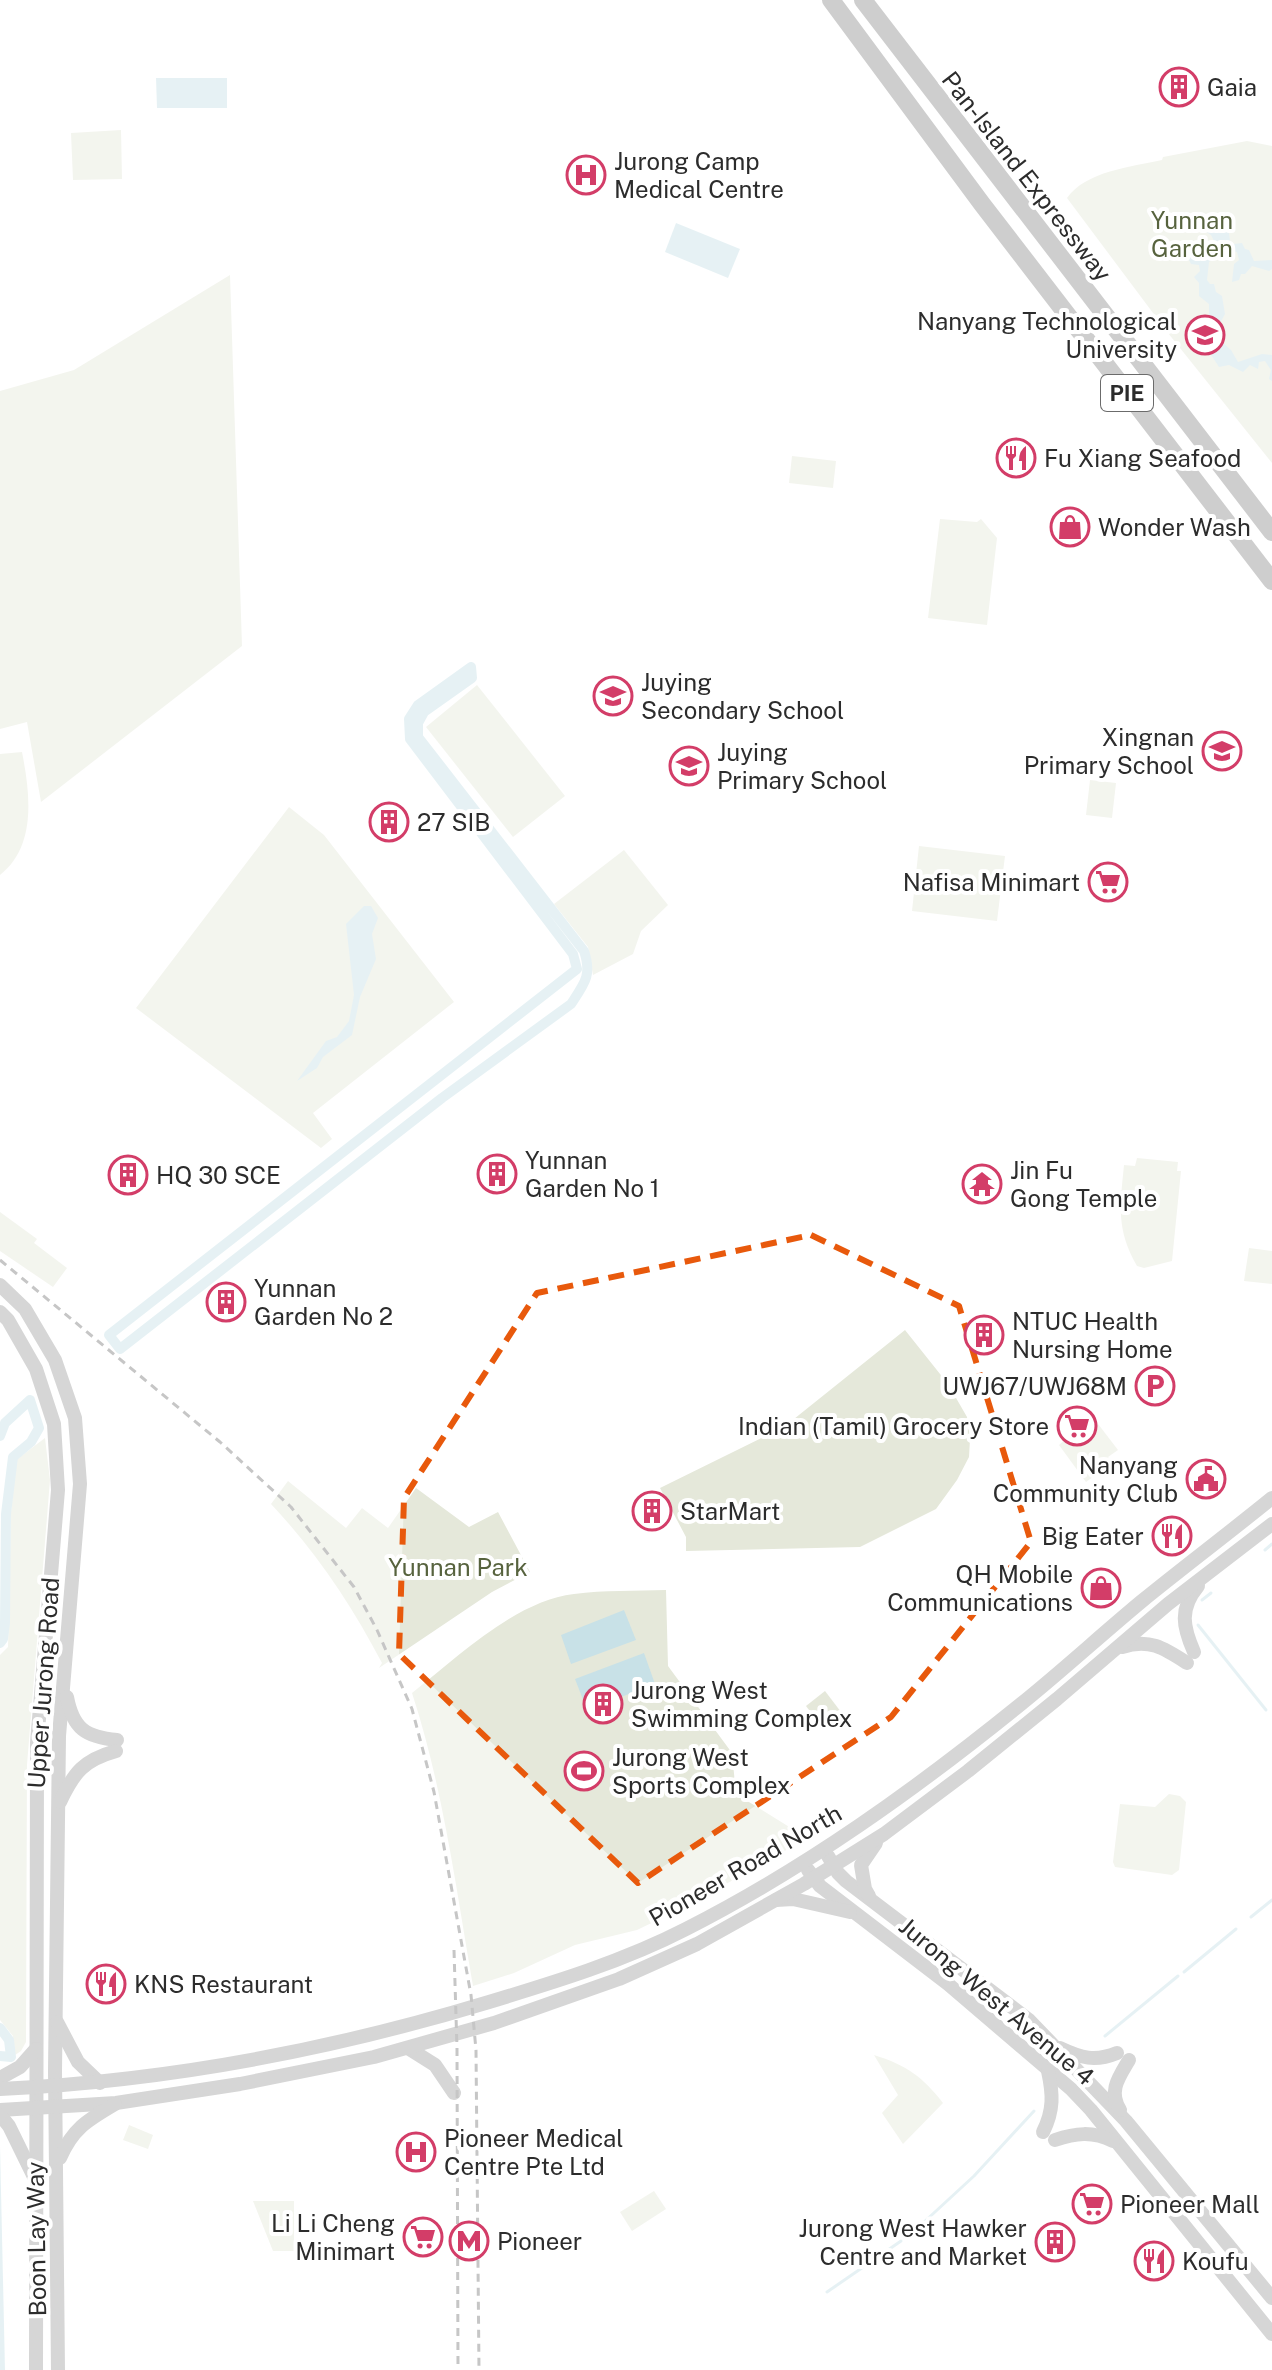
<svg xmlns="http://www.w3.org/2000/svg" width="1272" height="2370" font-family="'Public Sans',sans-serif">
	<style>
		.green { fill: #e5e8da }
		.water { fill: #c8e1e7 }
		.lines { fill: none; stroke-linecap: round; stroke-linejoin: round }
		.stream { stroke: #c8e1e7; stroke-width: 3 }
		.canal { stroke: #c8e1e7; stroke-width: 10 }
		.major { stroke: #a4a4a4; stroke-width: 14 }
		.highway { stroke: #939393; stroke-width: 18 }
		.rail { stroke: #818181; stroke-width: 3; stroke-dasharray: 8 6; stroke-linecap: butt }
		.marked { fill: none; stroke: #e8590c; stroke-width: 6; stroke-dasharray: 16 10; stroke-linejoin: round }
		.labels { text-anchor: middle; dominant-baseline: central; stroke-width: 8; stroke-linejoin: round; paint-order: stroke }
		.shield { fill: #fff; stroke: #6b6b6b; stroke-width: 2 }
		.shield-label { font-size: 22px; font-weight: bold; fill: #2c2c2c }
		.poi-label { font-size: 24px; fill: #2c2c2c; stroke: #fff; text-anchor: start }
		.street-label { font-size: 24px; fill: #2c2c2c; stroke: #fff }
		.park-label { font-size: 24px; fill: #57633e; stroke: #fff }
	</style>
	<rect width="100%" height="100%" fill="#fff"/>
	<g class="green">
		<path d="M 121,130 L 122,179 L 73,180 L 71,133 Z"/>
		<path d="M 1247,141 L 1272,146 L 1272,463 L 1168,333 L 1067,198 C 1086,171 1131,167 1162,160 L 1163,157 Z"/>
		<path d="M 230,275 L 242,646 L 41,802 L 27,722 L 0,729 L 0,391 L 74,370 Z"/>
		<path d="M 792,456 L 836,461 L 833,488 L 789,483 Z"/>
		<path d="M 940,519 L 977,522 L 981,519 L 997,538 L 987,625 L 928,618 Z"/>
		<path d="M 477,685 L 565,796 L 513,837 L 426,727 Z"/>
		<path d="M 22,752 C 30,793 37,846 0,875 L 0,754 Z"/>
		<path d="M 1090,780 L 1116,783 L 1112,818 L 1086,815 Z"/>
		<path d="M 289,807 L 324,835 L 454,1002 L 313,1113 L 332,1139 L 321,1148 L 136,1008 Z"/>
		<path d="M 919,846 L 1005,856 L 997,921 L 912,911 Z"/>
		<path d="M 624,850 L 668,905 L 641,931 L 633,954 L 593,975 L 588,947 L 554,904 Z"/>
		<path d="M 1137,1158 L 1178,1162 L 1177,1171 L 1181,1171 L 1172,1261 L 1144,1268 L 1137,1266 C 1116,1229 1120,1206 1124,1165 L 1135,1166 Z"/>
		<path d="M 0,1212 L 37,1239 L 34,1243 L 67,1268 L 53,1287 L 0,1251 Z"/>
		<path d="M 1249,1248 L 1272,1251 L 1272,1284 L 1244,1281 Z"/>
		<path d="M 905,1330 L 948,1384 L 967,1417 L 970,1439 L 969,1457 L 957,1480 L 936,1509 L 860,1547 L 686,1551 L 686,1537 L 660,1488 L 784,1427 Z"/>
		<path d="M 1092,1416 L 1118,1450 L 1108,1457 L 1112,1463 L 1086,1482 L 1059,1445 Z"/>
		<path d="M 45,1438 L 50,1480 L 27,1765 L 26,2042 L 21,2051 L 12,2057 L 13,2036 L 0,2020 L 0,1655 L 8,1647 L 11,1512 L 16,1460 Z"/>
		<path d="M 288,1481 L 346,1528 L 362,1508 L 388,1528 L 416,1488 L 469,1527 L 498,1512 L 530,1572 L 492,1592 L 379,1668 L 382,1663 C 351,1604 317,1553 271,1504 Z"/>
		<path d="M 666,1590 L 668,1666 L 732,1753 L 736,1794 L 799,1833 L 804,1840 L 689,1905 L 637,1930 L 575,1945 L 514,1973 L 473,1986 C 456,1888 443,1788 412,1693 C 458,1657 515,1601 574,1594 C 604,1590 636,1591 666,1590 Z"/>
		<path d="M 825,1691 L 841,1712 L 822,1727 L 806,1706 Z"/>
		<path d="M 1169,1794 L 1180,1796 L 1186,1802 L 1179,1870 L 1172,1875 L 1115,1867 L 1113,1862 L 1120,1804 L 1155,1807 Z"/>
		<path d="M 874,2055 C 906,2065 922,2076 943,2103 L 903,2144 L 882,2113 L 898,2095 Z"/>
		<path d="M 129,2125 L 153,2135 L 148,2149 L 123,2140 Z"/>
		<path d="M 654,2191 L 666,2209 L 632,2231 L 620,2212 Z"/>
		<path d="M 253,2201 L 294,2201 L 294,2251 L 273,2251 Z"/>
	</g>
	<g class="water">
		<path d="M 156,78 L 227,78 L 227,108 L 157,108 Z"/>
		<path d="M 1212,221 L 1224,224 L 1229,233 L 1230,241 L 1234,244 L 1242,243 L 1245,249 L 1249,250 L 1254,261 L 1272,260 L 1272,269 L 1269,271 L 1252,266 L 1245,274 L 1241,274 L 1239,280 L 1232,282 L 1234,264 L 1239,260 L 1237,252 L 1228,250 L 1224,252 L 1222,260 L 1213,259 L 1209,262 L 1207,280 L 1210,284 L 1214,284 L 1216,292 L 1222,296 L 1225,314 L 1219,325 L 1221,341 L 1231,350 L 1238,362 L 1262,354 L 1272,355 L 1272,381 L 1269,379 L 1271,370 L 1265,361 L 1259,362 L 1258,369 L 1250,365 L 1243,372 L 1229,365 L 1219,367 L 1202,341 L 1205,333 L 1212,329 L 1214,323 L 1209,317 L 1209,304 L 1199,296 L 1199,283 L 1194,277 L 1200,271 L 1199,265 L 1191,264 L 1188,258 L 1204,254 L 1216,245 L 1211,235 L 1202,229 L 1205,222 Z"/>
		<path d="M 676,223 L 740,249 L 728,278 L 665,252 Z"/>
		<path d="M 364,906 L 371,906 L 378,918 L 372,934 L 376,959 L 360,997 L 352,1035 L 323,1057 L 317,1068 L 297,1081 L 326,1041 L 337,1037 L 349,1021 L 354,995 L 346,924 Z"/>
		<path d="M 624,1610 L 636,1640 L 571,1664 L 561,1635 Z"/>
		<path d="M 644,1653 L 655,1684 L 587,1710 L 575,1679 Z"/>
		<path d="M 0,2145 L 5,2370 L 0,2370 Z"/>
	</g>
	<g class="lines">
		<g class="stream">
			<path d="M 1265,1550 L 1272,1544"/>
			<path d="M 1202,1600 L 1211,1593"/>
			<path d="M 1198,1625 L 1266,1710"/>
			<path d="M 1251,1917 L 1272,1900"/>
			<path d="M 1184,1972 L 1236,1929"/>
			<path d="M 1105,2036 L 1178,1976"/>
			<path d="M 910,2235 L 974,2176 L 1034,2111"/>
			<path d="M 827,2292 L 901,2241"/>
		</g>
		<g class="canal">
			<path d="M 471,667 L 472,678 L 424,712 L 418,723 L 418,737 L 584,951 C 592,975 585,983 571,1004 L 442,1098 L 120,1349 L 109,1335 L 577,969 L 573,954 L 410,739 L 409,719 L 418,705 Z"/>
			<path d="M 0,1436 L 5,1423 L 30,1400 L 39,1428 L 31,1442 L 13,1457 L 6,1514 L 5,1623 L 3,1639 L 0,1643"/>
			<path d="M 0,2028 L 9,2040 L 11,2057 L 0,2056"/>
		</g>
		<g class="major">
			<path d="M 0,1285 L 25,1309 L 55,1360 L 75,1418 L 80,1484 L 59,1736 L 55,2071 L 58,2370"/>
			<path d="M 0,1312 L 8,1320 L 36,1369 L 54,1424 L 58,1490 L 37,1743 L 36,2370"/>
			<path d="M 1122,1647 C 1149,1638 1164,1648 1187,1663"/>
			<path d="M 1194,1652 C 1183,1627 1179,1609 1198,1586"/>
			<path d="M 67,1697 C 73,1729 86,1737 117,1740"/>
			<path d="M 60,1802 C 74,1772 84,1760 116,1751"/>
			<path d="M 828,1856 L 838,1873 L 846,1881 L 1029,2020 L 1126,2121 L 1272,2298"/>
			<path d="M 808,1870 L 820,1886 L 948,1984 L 1071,2089 L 1091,2110 L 1272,2334"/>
			<path d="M 869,1896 L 865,1889 L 861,1865 L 876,1843"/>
			<path d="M 776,1900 L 793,1899 L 850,1912"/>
			<path d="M 57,2022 L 78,2062 L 100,2083"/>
			<path d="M 408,2048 L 435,2065 L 454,2093"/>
			<path d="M 1060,2048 C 1081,2058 1095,2062 1117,2053"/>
			<path d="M 0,2078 L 20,2067 L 36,2049"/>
			<path d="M 0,2089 C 165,2081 331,2050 489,2002 C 555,1982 624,1961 686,1929 C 806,1868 916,1789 1021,1704 C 1062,1671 1101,1635 1142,1601 C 1185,1566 1229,1533 1272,1498"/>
			<path d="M 0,2110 L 116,2103 L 240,2084 L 374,2057 L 494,2023 L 619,1979 L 697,1944 L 804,1884 L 884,1834 L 968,1771 L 1057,1699 L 1168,1604 L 1272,1524"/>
			<path d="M 1120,2110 C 1108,2091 1119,2077 1129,2060"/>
			<path d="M 0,2115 L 9,2126 L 34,2177"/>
			<path d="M 1043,2132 C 1054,2110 1053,2094 1048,2071"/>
			<path d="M 1055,2140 C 1075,2133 1093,2131 1113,2141"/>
			<path d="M 60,2158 C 73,2128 88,2120 115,2104"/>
		</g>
		<g class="highway">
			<path d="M 831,0 L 982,204 L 1272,581"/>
			<path d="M 863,0 L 1272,532"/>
		</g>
		<g class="rail">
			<path d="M 0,1260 L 220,1442 L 291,1507 L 354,1587 L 377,1630 L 412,1709 L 434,1792 L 471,1995 L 476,2050 L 479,2370"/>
			<path d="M 454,1950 L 457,2049 L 458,2370"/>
		</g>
	</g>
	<path d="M0 0H1272V2370H0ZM 811,1235 L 959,1306 L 1031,1542 L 891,1717 L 638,1883 L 399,1654 L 404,1498 L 537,1293 Z" fill="#fff" fill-opacity=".55" fill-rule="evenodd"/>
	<path class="marked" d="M 811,1235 L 959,1306 L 1031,1542 L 891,1717 L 638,1883 L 399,1654 L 404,1498 L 537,1293 Z"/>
	<defs>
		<g id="building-ring" transform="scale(2)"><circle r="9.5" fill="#fff" stroke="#d33d68" stroke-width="1.5"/><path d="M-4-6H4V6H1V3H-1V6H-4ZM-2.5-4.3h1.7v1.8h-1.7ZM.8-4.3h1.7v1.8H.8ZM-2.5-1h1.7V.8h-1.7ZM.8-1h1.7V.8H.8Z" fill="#d33d68"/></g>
		<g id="hospital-ring" transform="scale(2)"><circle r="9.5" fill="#fff" stroke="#d33d68" stroke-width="1.5"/><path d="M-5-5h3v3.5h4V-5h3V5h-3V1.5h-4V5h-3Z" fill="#d33d68"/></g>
		<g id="university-ring" transform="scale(2)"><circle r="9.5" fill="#fff" stroke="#d33d68" stroke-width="1.5"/><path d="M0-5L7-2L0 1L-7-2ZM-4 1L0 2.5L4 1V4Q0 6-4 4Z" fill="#d33d68"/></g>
		<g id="restaurant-ring" transform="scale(2)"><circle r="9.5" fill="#fff" stroke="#d33d68" stroke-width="1.5"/><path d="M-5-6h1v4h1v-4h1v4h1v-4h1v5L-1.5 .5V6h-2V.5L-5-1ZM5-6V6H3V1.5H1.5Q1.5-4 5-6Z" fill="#d33d68"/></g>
		<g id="shop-ring" transform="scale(2)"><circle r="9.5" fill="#fff" stroke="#d33d68" stroke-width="1.5"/><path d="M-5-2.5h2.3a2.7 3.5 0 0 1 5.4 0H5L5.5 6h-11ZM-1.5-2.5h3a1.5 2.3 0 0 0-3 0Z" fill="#d33d68"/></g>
		<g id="school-ring" transform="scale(2)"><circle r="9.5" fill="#fff" stroke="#d33d68" stroke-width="1.5"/><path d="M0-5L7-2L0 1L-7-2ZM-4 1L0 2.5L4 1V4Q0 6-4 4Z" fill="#d33d68"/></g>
		<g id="supermarket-ring" transform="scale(2)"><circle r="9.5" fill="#fff" stroke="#d33d68" stroke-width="1.5"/><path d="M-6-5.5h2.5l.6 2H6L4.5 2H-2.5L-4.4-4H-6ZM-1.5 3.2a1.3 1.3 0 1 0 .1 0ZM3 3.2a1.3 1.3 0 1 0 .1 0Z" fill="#d33d68"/></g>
		<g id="temple-ring" transform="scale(2)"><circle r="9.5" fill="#fff" stroke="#d33d68" stroke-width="1.5"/><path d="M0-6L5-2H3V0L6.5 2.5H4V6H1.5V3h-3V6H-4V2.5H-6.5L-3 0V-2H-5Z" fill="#d33d68"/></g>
		<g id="parking-ring" transform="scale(2)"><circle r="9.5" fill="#fff" stroke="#d33d68" stroke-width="1.5"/><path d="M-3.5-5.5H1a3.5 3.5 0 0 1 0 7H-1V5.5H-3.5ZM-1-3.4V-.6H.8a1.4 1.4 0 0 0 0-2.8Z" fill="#d33d68"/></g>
		<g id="civic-ring" transform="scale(2)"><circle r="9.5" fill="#fff" stroke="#d33d68" stroke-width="1.5"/><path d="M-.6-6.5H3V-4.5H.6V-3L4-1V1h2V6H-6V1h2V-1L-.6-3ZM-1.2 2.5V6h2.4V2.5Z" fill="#d33d68"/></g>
		<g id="stadium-ring" transform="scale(2)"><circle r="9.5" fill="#fff" stroke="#d33d68" stroke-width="1.5"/><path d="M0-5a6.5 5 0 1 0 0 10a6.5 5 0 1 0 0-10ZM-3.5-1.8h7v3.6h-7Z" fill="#d33d68"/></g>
		<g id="metro-ring" transform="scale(2)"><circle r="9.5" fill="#fff" stroke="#d33d68" stroke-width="1.5"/><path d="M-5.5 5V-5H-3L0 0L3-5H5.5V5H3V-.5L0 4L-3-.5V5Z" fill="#d33d68"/></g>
	</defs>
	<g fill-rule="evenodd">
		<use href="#building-ring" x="1179" y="87"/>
		<use href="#hospital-ring" x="586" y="175"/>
		<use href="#university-ring" x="1205" y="335"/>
		<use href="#restaurant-ring" x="1016" y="458"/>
		<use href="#shop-ring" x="1070" y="527"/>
		<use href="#school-ring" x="613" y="696"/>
		<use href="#school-ring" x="1222" y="751"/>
		<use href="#school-ring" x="689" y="766"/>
		<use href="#building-ring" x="389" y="822"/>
		<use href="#supermarket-ring" x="1108" y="882"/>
		<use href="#building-ring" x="497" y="1174"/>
		<use href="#building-ring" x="128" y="1175"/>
		<use href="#temple-ring" x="982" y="1184"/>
		<use href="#building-ring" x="226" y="1302"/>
		<use href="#building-ring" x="984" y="1335"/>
		<use href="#parking-ring" x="1155" y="1386"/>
		<use href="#supermarket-ring" x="1077" y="1426"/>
		<use href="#civic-ring" x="1206" y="1479"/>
		<use href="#building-ring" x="652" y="1511"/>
		<use href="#restaurant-ring" x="1172" y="1536"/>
		<use href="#shop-ring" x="1101" y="1588"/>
		<use href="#building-ring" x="603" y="1704"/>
		<use href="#stadium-ring" x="584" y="1771"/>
		<use href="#restaurant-ring" x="106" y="1984"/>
		<use href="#hospital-ring" x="416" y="2152"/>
		<use href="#supermarket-ring" x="1092" y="2204"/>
		<use href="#supermarket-ring" x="423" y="2237"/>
		<use href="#metro-ring" x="469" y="2241"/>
		<use href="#building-ring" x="1055" y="2242"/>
		<use href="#restaurant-ring" x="1154" y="2261"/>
	</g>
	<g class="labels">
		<rect class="shield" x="1101" y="375" width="52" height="36" rx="6"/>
		<g class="shield-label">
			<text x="1127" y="393">PIE</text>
		</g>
		<g class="poi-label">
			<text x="1207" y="87">Gaia</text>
			<text x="614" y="161">Jurong Camp<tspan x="614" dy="28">Medical Centre</tspan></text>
			<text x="1177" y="321" text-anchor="end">Nanyang Technological<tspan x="1177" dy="28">University</tspan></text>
			<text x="1044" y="458">Fu Xiang Seafood</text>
			<text x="1098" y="527">Wonder Wash</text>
			<text x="641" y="682">Juying<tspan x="641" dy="28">Secondary School</tspan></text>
			<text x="1194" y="737" text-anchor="end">Xingnan<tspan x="1194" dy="28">Primary School</tspan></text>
			<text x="717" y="752">Juying<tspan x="717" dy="28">Primary School</tspan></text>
			<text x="417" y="822">27 SIB</text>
			<text x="1080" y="882" text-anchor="end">Nafisa Minimart</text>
			<text x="525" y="1160">Yunnan<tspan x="525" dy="28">Garden No 1</tspan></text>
			<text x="1010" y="1170">Jin Fu<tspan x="1010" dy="28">Gong Temple</tspan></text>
			<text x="156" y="1175">HQ 30 SCE</text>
			<text x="254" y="1288">Yunnan<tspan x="254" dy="28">Garden No 2</tspan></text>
			<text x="1012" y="1321">NTUC Health<tspan x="1012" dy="28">Nursing Home</tspan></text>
			<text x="1127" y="1386" text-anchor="end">UWJ67/UWJ68M</text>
			<text x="1049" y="1426" text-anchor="end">Indian (Tamil) Grocery Store</text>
			<text x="1178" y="1465" text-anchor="end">Nanyang<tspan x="1178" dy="28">Community Club</tspan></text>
			<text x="680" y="1511">StarMart</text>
			<text x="1144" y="1536" text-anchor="end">Big Eater</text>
			<text x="1073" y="1574" text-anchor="end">QH Mobile<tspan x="1073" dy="28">Communications</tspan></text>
			<text x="631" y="1690">Jurong West<tspan x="631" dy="28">Swimming Complex</tspan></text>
			<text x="612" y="1757">Jurong West<tspan x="612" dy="28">Sports Complex</tspan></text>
			<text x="134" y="1984">KNS Restaurant</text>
			<text x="444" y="2138">Pioneer Medical<tspan x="444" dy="28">Centre Pte Ltd</tspan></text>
			<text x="1120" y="2204">Pioneer Mall</text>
			<text x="395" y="2223" text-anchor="end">Li Li Cheng<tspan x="395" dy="28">Minimart</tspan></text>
			<text x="1027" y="2228" text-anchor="end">Jurong West Hawker<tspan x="1027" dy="28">Centre and Market</tspan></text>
			<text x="497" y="2241">Pioneer</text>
			<text x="1182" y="2261">Koufu</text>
		</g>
		<g class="street-label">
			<text transform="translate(1027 176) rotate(52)">Pan-Island Expressway</text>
			<text transform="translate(43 1683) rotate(-86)">Upper Jurong Road</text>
			<text transform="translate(745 1865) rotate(-30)">Pioneer Road North</text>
			<text transform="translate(997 2001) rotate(40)">Jurong West Avenue 4</text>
			<text transform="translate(36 2239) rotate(-91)">Boon Lay Way</text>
		</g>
		<g class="park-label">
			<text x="1192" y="220">Yunnan<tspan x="1192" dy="28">Garden</tspan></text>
			<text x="458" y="1567">Yunnan Park</text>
		</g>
	</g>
</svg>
